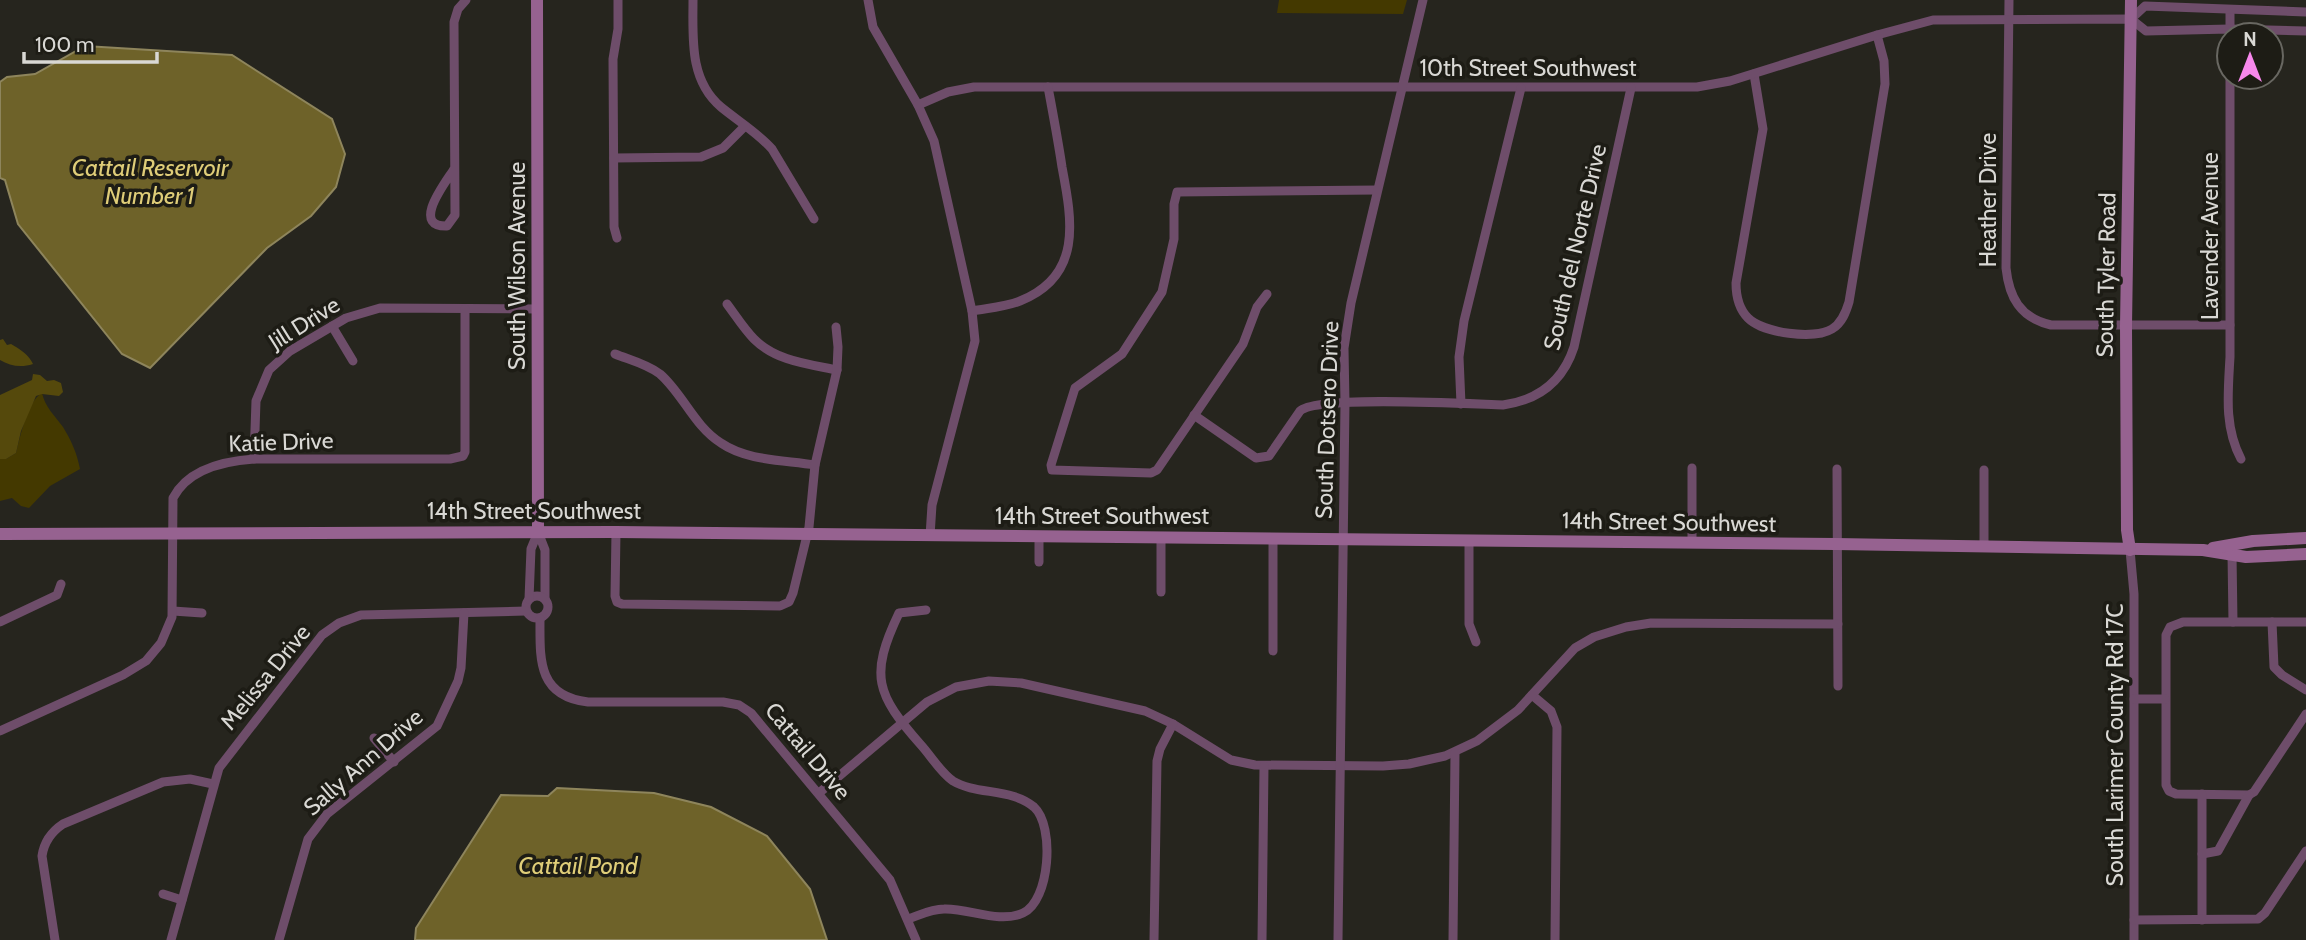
<svg xmlns="http://www.w3.org/2000/svg" width="2306" height="940" font-family="Cabin,sans-serif">
	<style>
		.green { fill: #443900 }
		.forest { fill: #55490c }
		.water { fill: #6e6229; stroke: #8e855c; stroke-width: 2 }
		.lines { fill: none; stroke-linecap: round; stroke-linejoin: round }
		.street { stroke: #6e4d6a; stroke-width: 9 }
		.secondary { stroke: #966290; stroke-width: 12 }
		.labels { text-anchor: middle; dominant-baseline: central; stroke-width: 7; stroke-linejoin: round; paint-order: stroke }
		.street-label { font-size: 23px; fill: #d9d8d4; stroke: #1d1c15 }
		.water-label { font-size: 24px; font-style: italic; fill: #dfcd78; stroke: #1d1c15 }
	</style>
	<rect width="100%" height="100%" fill="#26251e"/>
	<g class="green">
		<path d="M 1279,0 L 1407,0 L 1403,14 L 1277,13 Z"/>
		<path d="M 42,393 C 45,407 55,416 63,427 C 71,440 77,453 80,469 L 50,486 L 29,508 L 21,506 L 12,498 L 0,501 L 0,459 L 6,459 L 16,453 C 20,437 28,400 42,393 Z"/>
	</g>
	<g class="forest">
		<path d="M 3,339 L 7,345 L 11,344 C 20,349 29,355 33,364 C 21,368 10,366 0,360 L 0,340 Z"/>
		<path d="M 33,374 L 40,375 L 47,381 L 54,380 L 61,383 L 63,392 L 59,396 L 42,394 L 36,396 L 21,431 L 16,453 L 6,459 L 0,459 L 0,395 L 32,380 Z"/>
	</g>
	<g class="water">
		<path d="M 85,46 L 232,55 L 332,119 L 345,154 L 336,187 L 311,216 L 267,248 L 150,368 L 122,354 L 18,224 L 5,180 L 0,178 L 0,82 L 7,77 L 35,74 Z"/>
		<path d="M 557,788 L 654,793 L 711,807 L 767,836 L 810,889 L 827,940 L 415,940 L 416,928 L 501,795 L 548,796 Z"/>
	</g>
	<g class="lines">
		<g class="street">
			<path d="M 693,0 C 693,38 689,80 721,107 C 738,121 758,133 772,149 L 814,219"/>
			<path d="M 868,0 L 873,27 L 918,105 L 934,141 L 972,311 L 975,341 L 932,505 L 930,536"/>
			<path d="M 2009,0 L 2006,268 C 2009,297 2020,318 2051,325 L 2230,325"/>
			<path d="M 2230,10 L 2230,357 C 2228,393 2224,427 2241,459"/>
			<path d="M 2131,19 L 2145,6 L 2306,12"/>
			<path d="M 1754,74 L 1763,129 L 1736,283 C 1736,296 1738,308 1748,318 C 1763,333 1814,340 1832,329 C 1842,323 1846,312 1849,302 L 1885,84 L 1884,61 L 1877,35"/>
			<path d="M 918,105 L 948,92 L 974,87 L 1697,87 L 1730,81 L 1877,35 L 1933,20 L 2131,19 L 2146,31 L 2229,29 L 2306,31"/>
			<path d="M 614,158 L 701,157 L 723,148 L 745,126"/>
			<path d="M 454,169 C 446,182 410,227 447,226 L 455,215 L 454,22 L 458,9 L 466,0"/>
			<path d="M 617,238 L 614,227 L 613,59 L 618,29 L 618,0"/>
			<path d="M 1267,294 L 1257,307 L 1243,344 L 1157,470 L 1151,473 L 1052,470 L 1051,465 L 1075,388 L 1122,354 L 1162,292 L 1174,239 L 1174,204 L 1177,192 L 1377,190"/>
			<path d="M 727,304 C 736,316 744,329 754,339 C 776,361 808,364 837,370"/>
			<path d="M 972,311 C 988,308 1005,307 1020,301 C 1083,276 1072,220 1062,167 C 1058,140 1053,114 1048,87"/>
			<path d="M 332,326 L 353,361"/>
			<path d="M 615,354 C 630,360 647,364 660,374 C 683,394 694,426 721,443 C 747,461 785,460 815,465"/>
			<path d="M 1461,404 L 1459,357 L 1464,321 L 1521,88"/>
			<path d="M 1194,415 L 1256,458 L 1269,456 L 1300,411 C 1317,395 1471,404 1503,405 C 1539,400 1563,381 1574,347 L 1631,88"/>
			<path d="M 254,459 L 256,401 L 269,370 L 290,351 L 346,318 L 380,308 L 538,309"/>
			<path d="M 1692,468 L 1692,543"/>
			<path d="M 1837,469 L 1838,686"/>
			<path d="M 1984,470 L 1984,547"/>
			<path d="M 538,532 L 545,550 L 545,599"/>
			<path d="M 616,532 L 615,596 L 617,602 L 622,604 L 780,606 L 789,602 L 793,593 L 809,527 L 815,465 L 837,370 L 838,347 L 836,327"/>
			<path d="M 1039,537 L 1039,562"/>
			<path d="M 1161,537 L 1161,592"/>
			<path d="M 1469,541 L 1469,624 L 1476,642"/>
			<path d="M 2130,550 L 2134,594 L 2134,940"/>
			<path d="M 2232,554 L 2233,622"/>
			<circle cx="537" cy="607" r="11"/>
			<path d="M 529,599 L 531,549 L 538,532"/>
			<path d="M 173,611 L 202,613"/>
			<path d="M 540,619 C 540,659 537,696 588,702 L 723,702 L 739,705 L 751,713 L 890,880 L 916,940"/>
			<path d="M 0,622 L 57,595 L 61,584"/>
			<path d="M 2272,622 L 2274,667 L 2282,675 L 2306,690"/>
			<path d="M 2306,622 L 2183,622 L 2170,627 L 2166,635 L 2166,785 L 2169,791 L 2176,794 L 2249,795 L 2254,792 L 2306,714"/>
			<path d="M 1273,651 L 1273,539"/>
			<path d="M 1532,695 L 1551,711 L 1557,727 L 1555,940"/>
			<path d="M 2134,699 L 2165,699"/>
			<path d="M 0,731 L 123,675 L 146,661 L 161,643 L 172,617 L 173,498 C 188,469 225,461 254,459 L 450,459 L 463,456 L 465,452 L 465,309"/>
			<path d="M 374,738 L 394,762"/>
			<path d="M 819,793 L 927,702 L 956,687 L 989,681 L 1021,683 L 1145,711 L 1173,724 L 1231,760 L 1255,765 L 1383,766 L 1409,764 L 1445,756 L 1477,741 L 1518,710 L 1575,648 L 1594,637 L 1626,627 L 1651,623 L 1838,624"/>
			<path d="M 2202,794 L 2202,920"/>
			<path d="M 2202,854 L 2218,851 L 2249,795"/>
			<path d="M 163,894 L 182,900"/>
			<path d="M 908,919 C 920,915 931,909 944,909 C 969,908 999,924 1023,913 C 1050,901 1055,826 1034,807 C 1012,788 976,795 953,781 C 941,773 931,756 921,745 C 876,694 869,676 899,613 L 926,610"/>
			<path d="M 2134,920 L 2258,919 L 2265,913 L 2306,851"/>
			<path d="M 55,940 L 42,856 C 44,842 51,832 63,824 L 163,782 L 190,779 L 213,784"/>
			<path d="M 171,940 L 219,768 L 322,635 L 339,623 L 361,615 L 526,611"/>
			<path d="M 279,940 L 308,839 L 327,814 L 437,726 L 458,681 L 461,668 L 464,613"/>
			<path d="M 1154,940 L 1157,761 L 1160,749 L 1173,724"/>
			<path d="M 1262,940 L 1264,766"/>
			<path d="M 1338,940 L 1345,403 L 1344,348 L 1351,303 L 1423,0"/>
			<path d="M 1453,940 L 1455,753"/>
		</g>
		<g class="secondary">
			<path d="M 537,0 L 538,532"/>
			<path d="M 0,534 L 616,532 L 1836,544 L 2203,550 L 2246,557 L 2306,554"/>
			<path d="M 2213,548 L 2253,541 L 2306,538"/>
			<path d="M 2130,550 L 2127,530 L 2126,326 L 2131,0"/>
		</g>
	</g>
	<g class="labels">
		<g class="street-label">
			<text x="1528" y="68">10th Street Southwest</text>
			<text transform="translate(1988 200) rotate(-90)">Heather Drive</text>
			<text transform="translate(2210 236) rotate(-90)">Lavender Avenue</text>
			<text transform="translate(1575 247) rotate(-77)">South del Norte Drive</text>
			<text transform="translate(517 266) rotate(-90)">South Wilson Avenue</text>
			<text transform="translate(2106 275) rotate(-89)">South Tyler Road</text>
			<text transform="translate(304 323) rotate(-32)">Jill Drive</text>
			<text transform="translate(1327 420) rotate(-88)">South Dotsero Drive</text>
			<text transform="translate(281 442) rotate(-2)">Katie Drive</text>
			<text x="534" y="511">14th Street Southwest</text>
			<text x="1102" y="516">14th Street Southwest</text>
			<text transform="translate(1669 522) rotate(1)">14th Street Southwest</text>
			<text transform="translate(265 677) rotate(-51)">Melissa Drive</text>
			<text transform="translate(2115 745) rotate(-90)">South Larimer County Rd 17C</text>
			<text transform="translate(808 751) rotate(50)">Cattail Drive</text>
			<text transform="translate(363 762) rotate(-41)">Sally Ann Drive</text>
		</g>
		<g class="water-label">
			<text x="150" y="167">Cattail Reservoir<tspan x="150" dy="28">Number 1</tspan></text>
			<text x="578" y="865">Cattail Pond</text>
		</g>
	</g>
	<g transform="translate(2250 56)"><circle r="33" fill="#1d1c15" stroke="#686761" stroke-width="2"/>
	<path d="M0-5L12 26L0 18L-12 26Z" fill="#f788ec"/>
	<text y="-10" font-size="19" font-weight="bold" text-anchor="middle" fill="#d9d8d4">N</text>
	</g>
	<path d="M24 52v10h133v-10" fill="none" stroke="#d9d8d4" stroke-width="3.5"/>
	<text x="35" y="52" font-size="21" fill="#d9d8d4" stroke="#1d1c15" stroke-width="5" paint-order="stroke">100 m</text>
</svg>
